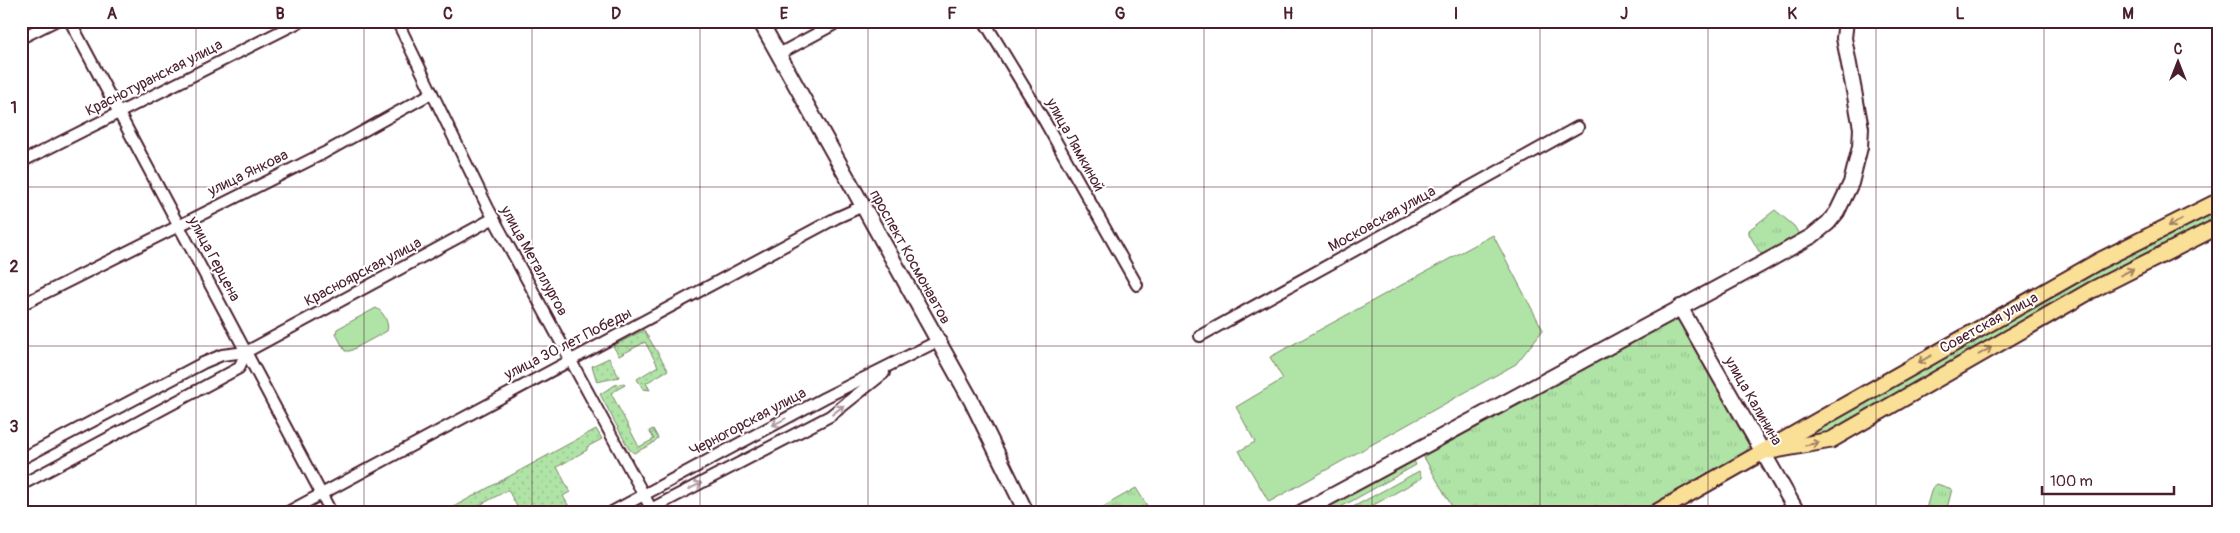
<svg xmlns="http://www.w3.org/2000/svg" width="2240" height="533" font-family="Pangolin,sans-serif">
	<style>
		.grass { fill: url(#grass-tufts); stroke: #7c8268 }
		.garden { fill: url(#garden-dots); stroke: #7c8268 }
		.pitch { fill: #afe4a6; stroke: #7c8268 }
		.lines { fill: none; stroke-linecap: round; stroke-linejoin: round }
		.street-casing { stroke: #4a1f2b; stroke-width: 14 }
		.secondary-casing { stroke: #4a1f2b; stroke-width: 18 }
		.primary-casing { stroke: #4a1f2b; stroke-width: 19 }
		.street { stroke: #fff; stroke-width: 10 }
		.secondary { stroke: #fff; stroke-width: 14 }
		.primary { stroke: #fadf96; stroke-width: 15 }
		.oneway { stroke: #a27f60 }
		.oneway2 { stroke: #ae9aa0 }
		.grid { fill: none; stroke: #4a1f2b; stroke-width: 1; stroke-opacity: 0.55 }
		.labels { text-anchor: middle; dominant-baseline: central; stroke-width: 4; stroke-linejoin: round; paint-order: stroke }
		.street-label { font-size: 15px; fill: #4a1f2b; stroke: #fff }
		.neatline { fill: none; stroke: #4a1f2b; stroke-width: 2 }
		.grid-label { font-size: 16px; text-anchor: middle; font-weight: bold; fill: #4a1f2b }
	</style>
	<defs>
		<pattern id="grass-tufts" width="24" height="20" patternUnits="userSpaceOnUse" patternTransform="scale(1.25)"><rect width="24" height="20" fill="#afe4a6"/><path d="M3 7l-1-3M5 7V3M7 7l1-3M15 17l-1-3M17 17v-4M19 17l1-3" fill="none" stroke="#98c38f"/></pattern>
		<pattern id="garden-dots" width="8" height="8" patternUnits="userSpaceOnUse" patternTransform="scale(1.25)"><rect width="8" height="8" fill="#afe4a6"/><path d="M2 2h.1M6 6h.1" fill="none" stroke="#98c38f" stroke-width="1.8" stroke-linecap="round"/></pattern>
	</defs>
	<rect width="100%" height="100%" fill="#fff"/>
	<filter id="ink" filterUnits="userSpaceOnUse"><feTurbulence type="fractalNoise" baseFrequency=".02" numOctaves="2"/><feDisplacementMap in="SourceGraphic" scale="10" xChannelSelector="R" yChannelSelector="G"/><feConvolveMatrix kernelMatrix="1 2 1 2 8 2 1 2 1" color-interpolation-filters="sRGB"/></filter>
	<g filter="url(#ink)">
		<g class="grass">
			<path d="M 2219,207 L 2219,220 L 1836,430 L 1787,444 L 2067,284 Z"/>
			<path d="M 1775,210 L 1794,226 L 1799,234 L 1797,238 L 1766,255 L 1760,253 L 1749,234 L 1749,230 Z"/>
			<path d="M 1667,320 L 1677,320 L 1685,326 L 1747,435 L 1750,446 L 1745,452 L 1639,512 L 1455,512 L 1421,452 Z"/>
			<path d="M 1413,459 L 1416,465 L 1332,512 L 1316,512 Z"/>
			<path d="M 1419,471 L 1422,478 L 1370,507 L 1372,512 L 1344,512 Z"/>
			<path d="M 1937,484 L 1952,489 L 1946,512 L 1925,512 L 1932,488 Z"/>
			<path d="M 1136,488 L 1151,512 L 1094,512 Z"/>
		</g>
		<g class="garden">
			<path d="M 644,330 L 668,370 L 646,383 L 650,390 L 643,389 L 637,379 L 658,366 L 645,342 L 619,356 L 613,346 Z"/>
			<path d="M 609,358 L 619,377 L 597,382 L 592,366 Z"/>
			<path d="M 624,383 L 625,385 L 611,393 L 639,447 L 654,439 L 649,431 L 653,429 L 658,438 L 652,444 L 634,453 L 629,449 L 600,394 L 615,385 Z"/>
			<path d="M 596,429 L 602,439 L 587,447 L 587,450 L 557,467 L 570,492 L 563,496 L 572,512 L 520,512 L 508,490 L 467,512 L 444,512 Z"/>
		</g>
		<g class="pitch">
			<path d="M 1493,235 L 1543,330 L 1516,364 L 1269,502 L 1239,451 L 1255,442 L 1236,407 L 1283,379 L 1270,357 Z"/>
			<path d="M 376,308 C 383,311 390,324 387,331 L 350,351 L 345,351 L 336,334 L 337,329 Z"/>
		</g>
		<g class="lines">
			<g class="street-casing">
				<g id="street">
					<path d="M 70,21 L 331,512"/>
					<path d="M 397,21 L 488,208 L 653,512"/>
					<path d="M 984,21 L 1040,113 L 1137,285"/>
					<path d="M 21,38 L 55,21"/>
					<path d="M 779,54 L 840,21"/>
					<path d="M 21,162 L 301,21"/>
					<path d="M 21,305 L 324,153 L 432,93"/>
					<path d="M 1200,336 L 1578,127"/>
					<path d="M 21,459 L 203,363 L 222,355 L 246,352"/>
					<path d="M 21,485 L 239,368 L 246,352 L 494,218"/>
					<path d="M 647,511 L 830,416 L 884,373"/>
					<path d="M 288,512 L 836,218 L 863,206"/>
					<path d="M 612,512 L 824,398 L 938,341"/>
				</g>
			</g>
			<g class="secondary-casing">
				<g id="secondary">
					<path d="M 760,21 L 971,400 L 1026,512"/>
					<path d="M 1680,307 L 1797,512"/>
					<path d="M 1302,512 L 1758,266 L 1812,236 L 1828,223 L 1837,212 L 1851,183 L 1860,147 L 1861,128 L 1844,38 L 1846,21"/>
				</g>
			</g>
			<g class="primary-casing">
				<g id="primary">
					<path d="M 1770,451 L 1831,440 L 2092,290 L 2219,226"/>
					<path d="M 1657,512 L 2099,261 L 2219,201"/>
				</g>
			</g>
			<use href="#street" class="street"/>
			<use href="#secondary" class="secondary"/>
			<use href="#primary" class="primary"/>
		</g>
		<defs><path id="oneway-shaft" d="M-6 0H5M1.5-3L5.5 0L1.5 3" fill="none" stroke-width="1.6" stroke-linecap="round" stroke-linejoin="round" transform="scale(1.25)"/></defs>
		<g class="oneway">
			<use href="#oneway-shaft" transform="translate(2175 223) rotate(153)"/>
			<use href="#oneway-shaft" transform="translate(2127 272) rotate(-27)"/>
			<use href="#oneway-shaft" transform="translate(1985 351) rotate(-30)"/>
			<use href="#oneway-shaft" transform="translate(1925 359) rotate(150)"/>
			<use href="#oneway-shaft" transform="translate(1812 444) rotate(-12)"/>
		</g>
		<g class="oneway2">
			<use href="#oneway-shaft" transform="translate(838 410) rotate(-38)"/>
			<use href="#oneway-shaft" transform="translate(779 422) rotate(152)"/>
			<use href="#oneway-shaft" transform="translate(695 486) rotate(-28)"/>
		</g>
	</g>
	<path class="grid" d="M 196,21 L 196,512M 364,21 L 364,512M 532,21 L 532,512M 700,21 L 700,512M 868,21 L 868,512M 1036,21 L 1036,512M 1204,21 L 1204,512M 1372,21 L 1372,512M 1540,21 L 1540,512M 1708,21 L 1708,512M 1876,21 L 1876,512M 2044,21 L 2044,512M 21,187 L 2219,187M 21,346 L 2219,346"/>
	<g class="labels">
		<g class="street-label">
			<text transform="translate(154 78) rotate(-27)">Краснотуранская улица</text>
			<text transform="translate(1075 145) rotate(61)">улица Лямкиной</text>
			<text transform="translate(248 173) rotate(-26)">улица Янкова</text>
			<text transform="translate(1382 219) rotate(-29)">Московская улица</text>
			<text transform="translate(910 257) rotate(61)">проспект Космонавтов</text>
			<text transform="translate(214 259) rotate(62)">улица Герцена</text>
			<text transform="translate(534 261) rotate(61)">улица Металлургов</text>
			<text transform="translate(363 272) rotate(-28)">Красноярская улица</text>
			<text transform="translate(1989 323) rotate(-29)">Советская улица</text>
			<text transform="translate(568 344) rotate(-27)">улица 30 лет Победы</text>
			<text transform="translate(1753 401) rotate(60)">улица Калинина</text>
			<text transform="translate(748 422) rotate(-28)">Черногорская улица</text>
		</g>
	</g>
	<rect width="2240" height="533" fill="none" stroke="#fff" stroke-width="55"/>
	<g transform="translate(2178 62)" stroke="#ffffff" stroke-width="4" paint-order="stroke">
	<path d="M0-4L9 19L0 12L-9 19Z" fill="#4a1f2b"/>
	<text y="-8" font-size="14" font-weight="bold" text-anchor="middle" fill="#4a1f2b">С</text>
	</g>
	<path d="M2042 486v8h132v-8" fill="none" stroke="#4a1f2b" stroke-width="2.5"/>
	<text x="2050" y="486" font-size="15" fill="#4a1f2b" stroke="#ffffff" stroke-width="4" paint-order="stroke">100 m</text>
	<rect x="28" y="28" width="2184" height="478" class="neatline"/>
	<g class="grid-label">
		<text x="112" y="19">A</text>
		<text x="280" y="19">B</text>
		<text x="448" y="19">C</text>
		<text x="616" y="19">D</text>
		<text x="784" y="19">E</text>
		<text x="952" y="19">F</text>
		<text x="1120" y="19">G</text>
		<text x="1288" y="19">H</text>
		<text x="1456" y="19">I</text>
		<text x="1624" y="19">J</text>
		<text x="1792" y="19">K</text>
		<text x="1960" y="19">L</text>
		<text x="2128" y="19">M</text>
		<text x="14" y="113">1</text>
		<text x="14" y="272">2</text>
		<text x="14" y="432">3</text>
	</g>
</svg>
